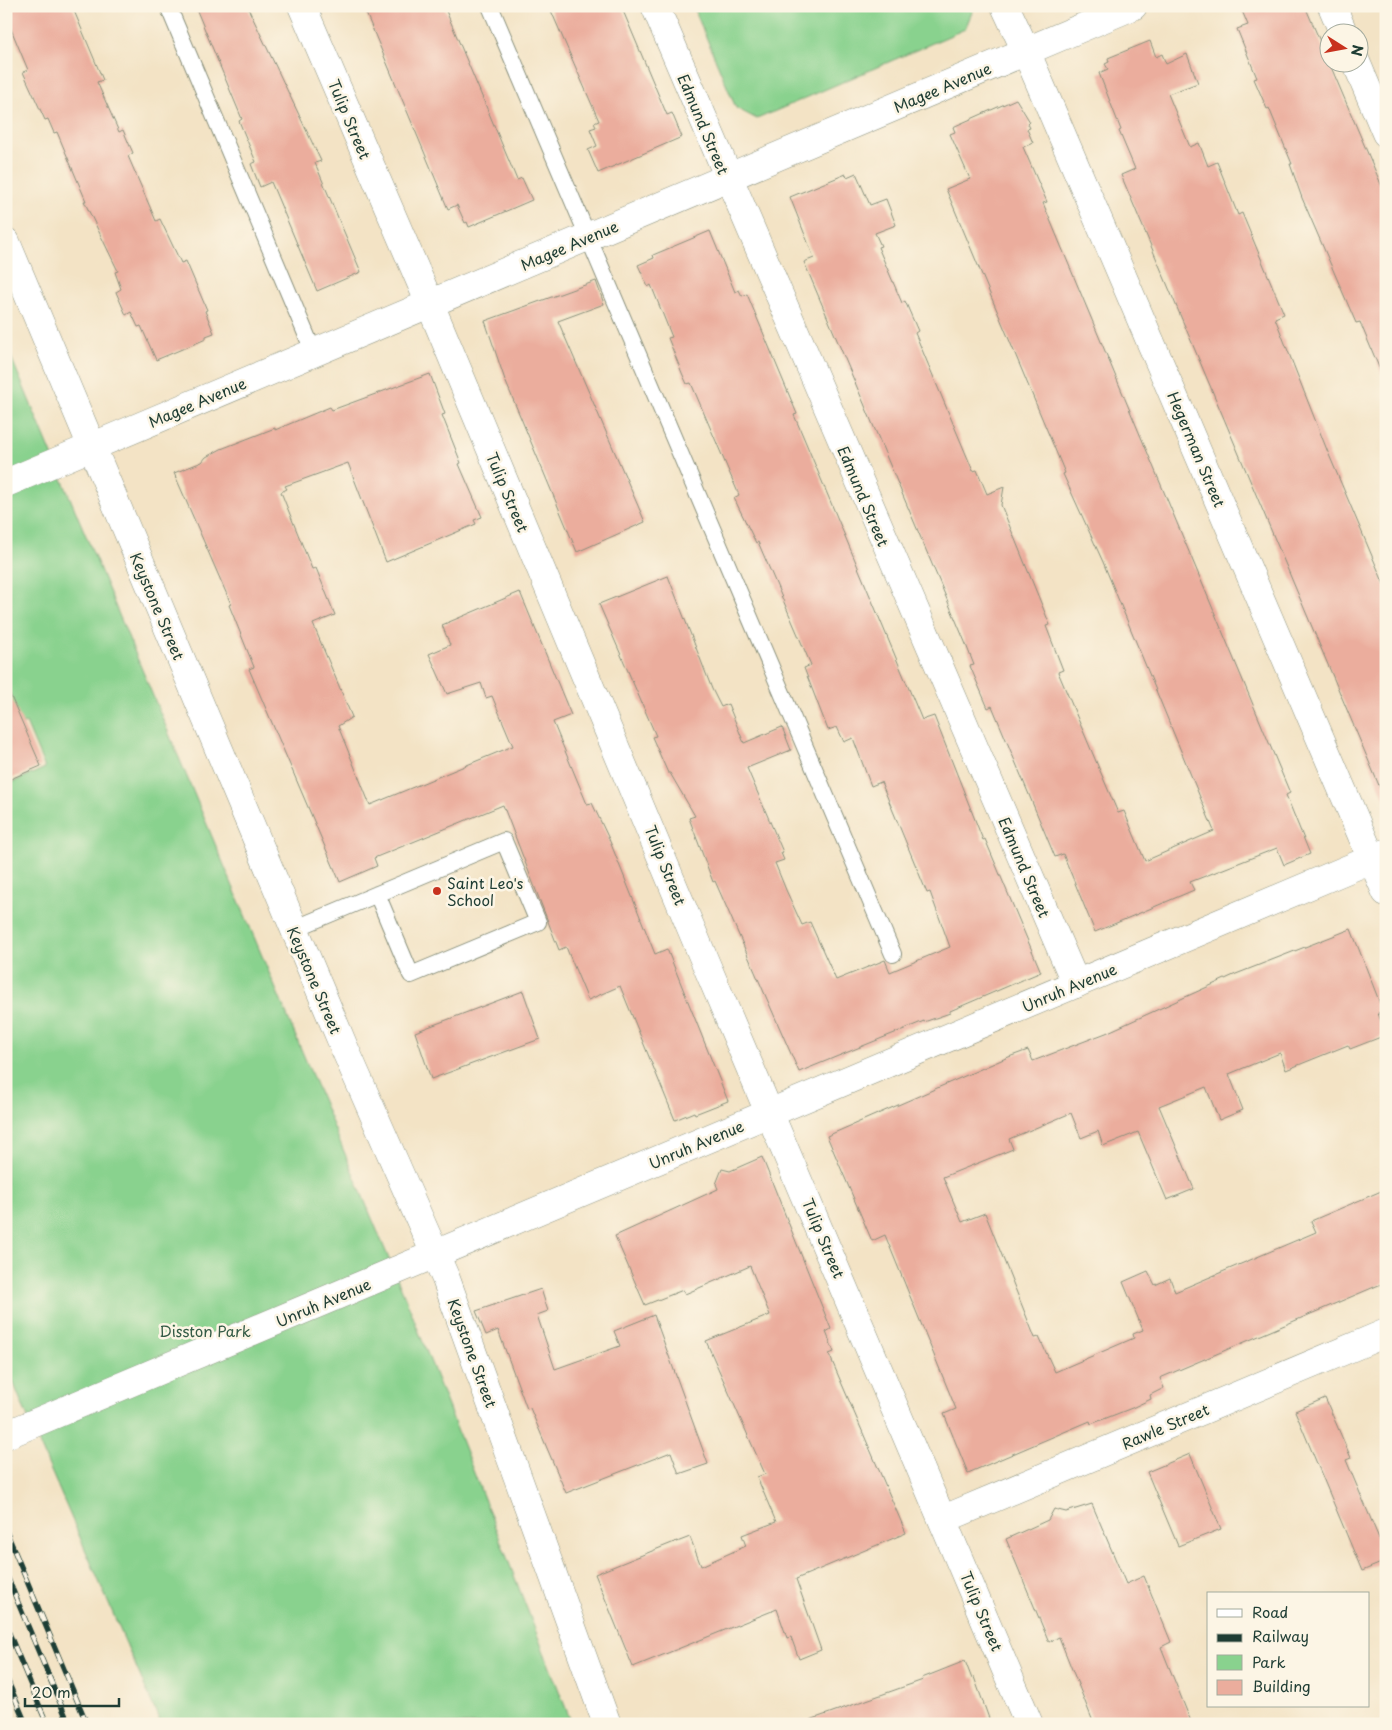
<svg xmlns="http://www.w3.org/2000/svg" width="1392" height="1730" font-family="'Playpen Sans',sans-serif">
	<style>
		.green { fill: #89d28e; stroke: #548861 }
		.building { fill: #ebad9d }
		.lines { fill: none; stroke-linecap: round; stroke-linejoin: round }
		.service-casing { stroke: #89907c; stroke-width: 18 }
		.minor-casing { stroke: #89907c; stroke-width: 29 }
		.service { stroke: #fff; stroke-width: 16 }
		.minor { stroke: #fff; stroke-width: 28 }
		.rail-casing { stroke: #1f3d34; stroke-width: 5.5 }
		.rail { stroke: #fcf5e5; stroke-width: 4; stroke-dasharray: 11; stroke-linecap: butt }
		.poi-dot { fill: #c8321e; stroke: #fcf5e5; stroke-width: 2 }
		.labels { text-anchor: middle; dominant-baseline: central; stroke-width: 5; stroke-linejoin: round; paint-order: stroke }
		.street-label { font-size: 15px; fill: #1f3d34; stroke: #fcf5e5 }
		.poi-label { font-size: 15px; fill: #1f3d34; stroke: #fcf5e5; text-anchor: start }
		.park-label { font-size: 15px; fill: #345b46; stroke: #fcf5e5 }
	</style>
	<rect width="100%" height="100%" fill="#fcf5e5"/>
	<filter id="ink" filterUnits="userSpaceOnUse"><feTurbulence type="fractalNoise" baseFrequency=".02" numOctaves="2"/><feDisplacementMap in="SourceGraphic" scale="10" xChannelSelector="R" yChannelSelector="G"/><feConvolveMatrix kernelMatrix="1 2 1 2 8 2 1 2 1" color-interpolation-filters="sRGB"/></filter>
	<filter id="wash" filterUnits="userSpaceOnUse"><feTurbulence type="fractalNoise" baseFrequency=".0096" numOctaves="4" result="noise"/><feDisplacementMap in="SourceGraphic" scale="20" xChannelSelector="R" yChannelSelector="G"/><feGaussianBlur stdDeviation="1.12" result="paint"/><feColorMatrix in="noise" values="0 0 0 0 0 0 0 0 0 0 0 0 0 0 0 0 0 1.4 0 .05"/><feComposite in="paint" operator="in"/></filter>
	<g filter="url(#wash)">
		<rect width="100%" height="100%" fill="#f3e3c5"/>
		<g class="green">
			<path d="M 693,6 L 972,6 L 973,10 L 965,29 L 757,119 L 736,108 Z"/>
			<path d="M 6,345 L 410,1309 L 572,1724 L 161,1724 L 22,1404 L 6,1364 L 6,785 L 45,768 L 26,723 L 6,729 Z"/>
		</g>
		<g id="blocks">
			<g class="building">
				<path d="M 6,6 L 72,6 L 103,80 L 97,82 L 119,132 L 123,130 L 133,153 L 128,156 L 156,221 L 160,219 L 181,263 L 186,261 L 207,310 L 205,311 L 214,333 L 206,336 L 206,339 L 156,360 L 141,326 L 138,327 L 131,312 L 126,315 L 116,292 L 121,289 L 115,272 L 118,271 L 84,201 L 86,201 L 57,132 L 54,133 L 48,119 L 45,120 L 23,72 L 28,70 L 6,17 Z"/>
				<path d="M 195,6 L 247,6 L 321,161 L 315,163 L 361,272 L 317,291 L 271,182 L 260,187 L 251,164 L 256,162 L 239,121 L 242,119 Z"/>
				<path d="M 363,6 L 444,6 L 517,180 L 522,178 L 532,200 L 469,227 L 467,222 L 465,223 L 457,205 L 448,209 Z"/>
				<path d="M 549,6 L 621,6 L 667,115 L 672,113 L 682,137 L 598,173 L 588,150 L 597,146 L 590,129 L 596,127 L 594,123 L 599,121 Z"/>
				<path d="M 1240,6 L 1305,6 L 1386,196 L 1386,384 L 1360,322 L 1356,323 L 1302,198 L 1290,164 L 1292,164 L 1269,108 L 1267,109 L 1254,79 L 1257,78 L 1237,29 L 1248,25 Z"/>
				<path d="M 1150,41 L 1156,57 L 1162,54 L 1166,64 L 1187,54 L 1198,83 L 1168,94 L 1190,147 L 1199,143 L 1208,166 L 1217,162 L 1238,215 L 1242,213 L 1284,314 L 1275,318 L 1327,450 L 1386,589 L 1386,802 L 1121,175 L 1135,169 L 1119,131 L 1121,130 L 1099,73 L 1108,69 L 1105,64 L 1109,62 L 1108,58 Z"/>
				<path d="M 1016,99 L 1030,122 L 1028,124 L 1030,128 L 1027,129 L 1033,143 L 1023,147 L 1047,202 L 1043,203 L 1290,793 L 1286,795 L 1310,854 L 1284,865 L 1277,848 L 1190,882 L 1194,890 L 1095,932 L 1063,854 L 1055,857 L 992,706 L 988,708 L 970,666 L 974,665 L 965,642 L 804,262 L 814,258 L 790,197 L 846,174 L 847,177 L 856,173 L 870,205 L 886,199 L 896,225 L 875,233 L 881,246 L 878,247 L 902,303 L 905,301 L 918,331 L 915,333 L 973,471 L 977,470 L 987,494 L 1004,487 L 1001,505 L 1050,625 L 1046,626 L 1063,670 L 1058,672 L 1118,813 L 1124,811 L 1145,861 L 1214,831 L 1103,562 L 1063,474 L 1065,473 L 946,189 L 970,179 L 950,134 L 955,132 L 953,127 Z"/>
				<path d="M 710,231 L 735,292 L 739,290 L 742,296 L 747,294 L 797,414 L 794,415 L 803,436 L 922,720 L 934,716 L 983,840 L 985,839 L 1041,972 L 950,1011 L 950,1013 L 924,1022 L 924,1021 L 799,1072 L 730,915 L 715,881 L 713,882 L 689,818 L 695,816 L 670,773 L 668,773 L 652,737 L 656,736 L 599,604 L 668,576 L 712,689 L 721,707 L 728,704 L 744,743 L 782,727 L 791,750 L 747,768 L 783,852 L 781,853 L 784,860 L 775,863 L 786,890 L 802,925 L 810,922 L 836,980 L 885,960 L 890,972 L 950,947 L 930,892 L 927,893 L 881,782 L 871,786 L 853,738 L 844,742 L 837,727 L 828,730 L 804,668 L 811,665 L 758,542 L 756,543 L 734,498 L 739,495 L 691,383 L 687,384 L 682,373 L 668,338 L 672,337 L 651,285 L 648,287 L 638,265 L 654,258 L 653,255 Z"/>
				<path d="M 596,281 L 604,304 L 558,321 L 645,522 L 577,552 L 505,380 L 485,321 Z"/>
				<path d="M 430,374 L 445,414 L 442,415 L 461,463 L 459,464 L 482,517 L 474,520 L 476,524 L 386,562 L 348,463 L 285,486 L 287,489 L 281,492 L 312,569 L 316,568 L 335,615 L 313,624 L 352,717 L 338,726 L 370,805 L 513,746 L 492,696 L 486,698 L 481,683 L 447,694 L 429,654 L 450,645 L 442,625 L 520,592 L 571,715 L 553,722 L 587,804 L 592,803 L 609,839 L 655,954 L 667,949 L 728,1101 L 695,1114 L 694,1112 L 675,1120 L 620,986 L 588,1000 L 566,947 L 559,950 L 503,805 L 374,858 L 377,866 L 340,882 L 249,669 L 254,667 L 229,605 L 231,604 L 174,473 L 202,462 L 206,457 L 221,449 L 275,428 L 275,430 L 330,407 L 332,410 Z"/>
				<path d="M 6,685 L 41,766 L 6,781 Z"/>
				<path d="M 1351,929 L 1383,1011 L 1378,1013 L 1386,1035 L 1350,1049 L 1348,1045 L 1286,1070 L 1280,1053 L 1229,1074 L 1243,1110 L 1219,1120 L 1206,1087 L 1159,1106 L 1194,1189 L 1167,1200 L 1138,1132 L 1103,1146 L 1098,1131 L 1081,1138 L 1071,1113 L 1009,1139 L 1013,1149 L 943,1177 L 962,1222 L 985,1213 L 1035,1338 L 1039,1337 L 1055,1372 L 1134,1338 L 1133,1334 L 1143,1330 L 1123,1282 L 1148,1271 L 1155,1285 L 1170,1278 L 1175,1292 L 1316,1232 L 1311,1221 L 1386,1189 L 1386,1282 L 1160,1378 L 1164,1388 L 1150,1395 L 1151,1399 L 1132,1408 L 1091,1424 L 1090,1421 L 968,1473 L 944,1414 L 956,1409 L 885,1235 L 872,1241 L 827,1136 L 1006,1058 L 1028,1050 L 1033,1061 L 1106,1033 L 1236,974 Z"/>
				<path d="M 523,991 L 540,1039 L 431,1079 L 415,1032 Z"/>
				<path d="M 762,1157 L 831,1329 L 826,1332 L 834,1352 L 829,1354 L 906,1533 L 796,1579 L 821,1650 L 799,1659 L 791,1637 L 787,1638 L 777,1609 L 633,1667 L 595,1574 L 677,1541 L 677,1542 L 690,1537 L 701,1566 L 746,1546 L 742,1535 L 776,1522 L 757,1477 L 765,1474 L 706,1341 L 770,1315 L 750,1266 L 685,1294 L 683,1290 L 645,1305 L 615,1236 L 718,1189 L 716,1184 L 722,1169 L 730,1171 Z"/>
				<path d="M 541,1289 L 548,1311 L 537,1315 L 555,1369 L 620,1346 L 614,1331 L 654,1315 L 708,1464 L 679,1474 L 671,1452 L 566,1493 L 530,1408 L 527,1409 L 498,1330 L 486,1335 L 476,1311 Z"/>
				<path d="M 1325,1398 L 1351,1458 L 1346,1460 L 1386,1555 L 1386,1561 L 1362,1571 L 1295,1411 Z"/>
				<path d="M 1190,1454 L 1221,1529 L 1178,1546 L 1147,1472 Z"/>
				<path d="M 1092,1504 L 1126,1584 L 1144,1576 L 1171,1642 L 1161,1647 L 1192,1724 L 1094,1724 L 1059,1637 L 1049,1642 L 1006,1539 L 1048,1520 L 1054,1509 L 1066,1512 Z"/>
				<path d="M 965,1661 L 972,1679 L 974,1677 L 991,1724 L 811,1724 L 810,1720 L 923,1680 L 922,1678 Z"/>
			</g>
		</g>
	</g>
	<g filter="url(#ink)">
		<use href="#blocks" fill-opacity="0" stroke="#89907c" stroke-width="1"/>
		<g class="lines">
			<g class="service-casing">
				<g id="service">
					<path d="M 168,6 L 314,353"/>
					<path d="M 490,6 L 893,954"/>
					<path d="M 294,929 L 504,841 L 538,922 L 411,975 L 377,894"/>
				</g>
			</g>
			<g class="minor-casing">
				<g id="minor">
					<path d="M 302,6 L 430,304 L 706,964 L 1029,1724"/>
					<path d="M 655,6 L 1076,984"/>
					<path d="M 1005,6 L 1026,51 L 1386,892"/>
					<path d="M 1332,6 L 1343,32"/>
					<path d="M 1356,62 L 1386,133"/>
					<path d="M 6,242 L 344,1047 L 446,1279 L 607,1724"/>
					<path d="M 6,483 L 1133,6"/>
					<path d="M 6,1435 L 1386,853"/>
					<path d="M 944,1519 L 1386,1333"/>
				</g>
			</g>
			<use href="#service" class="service"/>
			<use href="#minor" class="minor"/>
			<g class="rail-casing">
				<g id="rail">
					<path d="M 6,1531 L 87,1724"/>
					<path d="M 6,1574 L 69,1724"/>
					<path d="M 6,1626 L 47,1724"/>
					<path d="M 6,1677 L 26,1724"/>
				</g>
			</g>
			<use href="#rail" class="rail"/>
		</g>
	</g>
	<circle class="poi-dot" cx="437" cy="891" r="5"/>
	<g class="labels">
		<g class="street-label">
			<text transform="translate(942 87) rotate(-23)">Magee Avenue</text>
			<text transform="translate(350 119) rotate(67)">Tulip Street</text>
			<text transform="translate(704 124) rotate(67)">Edmund Street</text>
			<text transform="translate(569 245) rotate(-23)">Magee Avenue</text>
			<text transform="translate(197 402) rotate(-23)">Magee Avenue</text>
			<text transform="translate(1197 449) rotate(67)">Hegerman Street</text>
			<text transform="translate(508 492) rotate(67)">Tulip Street</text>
			<text transform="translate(864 496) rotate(67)">Edmund Street</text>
			<text transform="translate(158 606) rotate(67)">Keystone Street</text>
			<text transform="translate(666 865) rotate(68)">Tulip Street</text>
			<text transform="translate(1025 867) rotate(67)">Edmund Street</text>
			<text transform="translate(315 980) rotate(67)">Keystone Street</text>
			<text transform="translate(1069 987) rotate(-23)">Unruh Avenue</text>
			<text transform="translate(696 1144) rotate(-23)">Unruh Avenue</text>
			<text transform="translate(824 1238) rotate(67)">Tulip Street</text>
			<text transform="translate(323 1302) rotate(-23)">Unruh Avenue</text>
			<text transform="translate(473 1353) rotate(70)">Keystone Street</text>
			<text transform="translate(1165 1426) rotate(-23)">Rawle Street</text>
			<text transform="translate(982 1611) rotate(67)">Tulip Street</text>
		</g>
		<g class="poi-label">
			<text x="447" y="882">Saint Leo's<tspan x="447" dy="17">School</tspan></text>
		</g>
		<g class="park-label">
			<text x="205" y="1330">Disston Park</text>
		</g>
	</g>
	<rect width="1392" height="1730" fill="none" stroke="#fcf5e5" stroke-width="25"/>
	<rect x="1207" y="1592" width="162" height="115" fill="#fcf5e5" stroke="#a4ab9e"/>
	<rect x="1217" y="1609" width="25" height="8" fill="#ffffff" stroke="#a4ab9e"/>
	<text x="1252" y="1618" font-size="15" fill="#1f3d34">Road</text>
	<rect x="1217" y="1634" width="25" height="8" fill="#1f3d34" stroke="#a4ab9e"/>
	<text x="1252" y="1642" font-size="15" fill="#1f3d34">Railway</text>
	<rect x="1217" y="1655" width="25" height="15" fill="#89d28e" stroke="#a4ab9e"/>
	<text x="1252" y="1668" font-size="15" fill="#1f3d34">Park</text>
	<rect x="1217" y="1680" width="25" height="15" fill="#ebad9d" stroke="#a4ab9e"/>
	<text x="1252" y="1692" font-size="15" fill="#1f3d34">Building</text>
	<g transform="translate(1344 48) rotate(101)"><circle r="24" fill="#fcf5e5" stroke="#a4ab9e"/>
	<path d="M0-4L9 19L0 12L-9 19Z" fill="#c8321e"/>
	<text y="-8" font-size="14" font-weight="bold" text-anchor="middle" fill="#1f3d34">N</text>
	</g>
	<path d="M25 1698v8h94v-8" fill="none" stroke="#1f3d34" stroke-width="2.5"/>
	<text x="32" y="1698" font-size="15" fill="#1f3d34" stroke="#fcf5e5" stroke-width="4" paint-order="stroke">20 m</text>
</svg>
